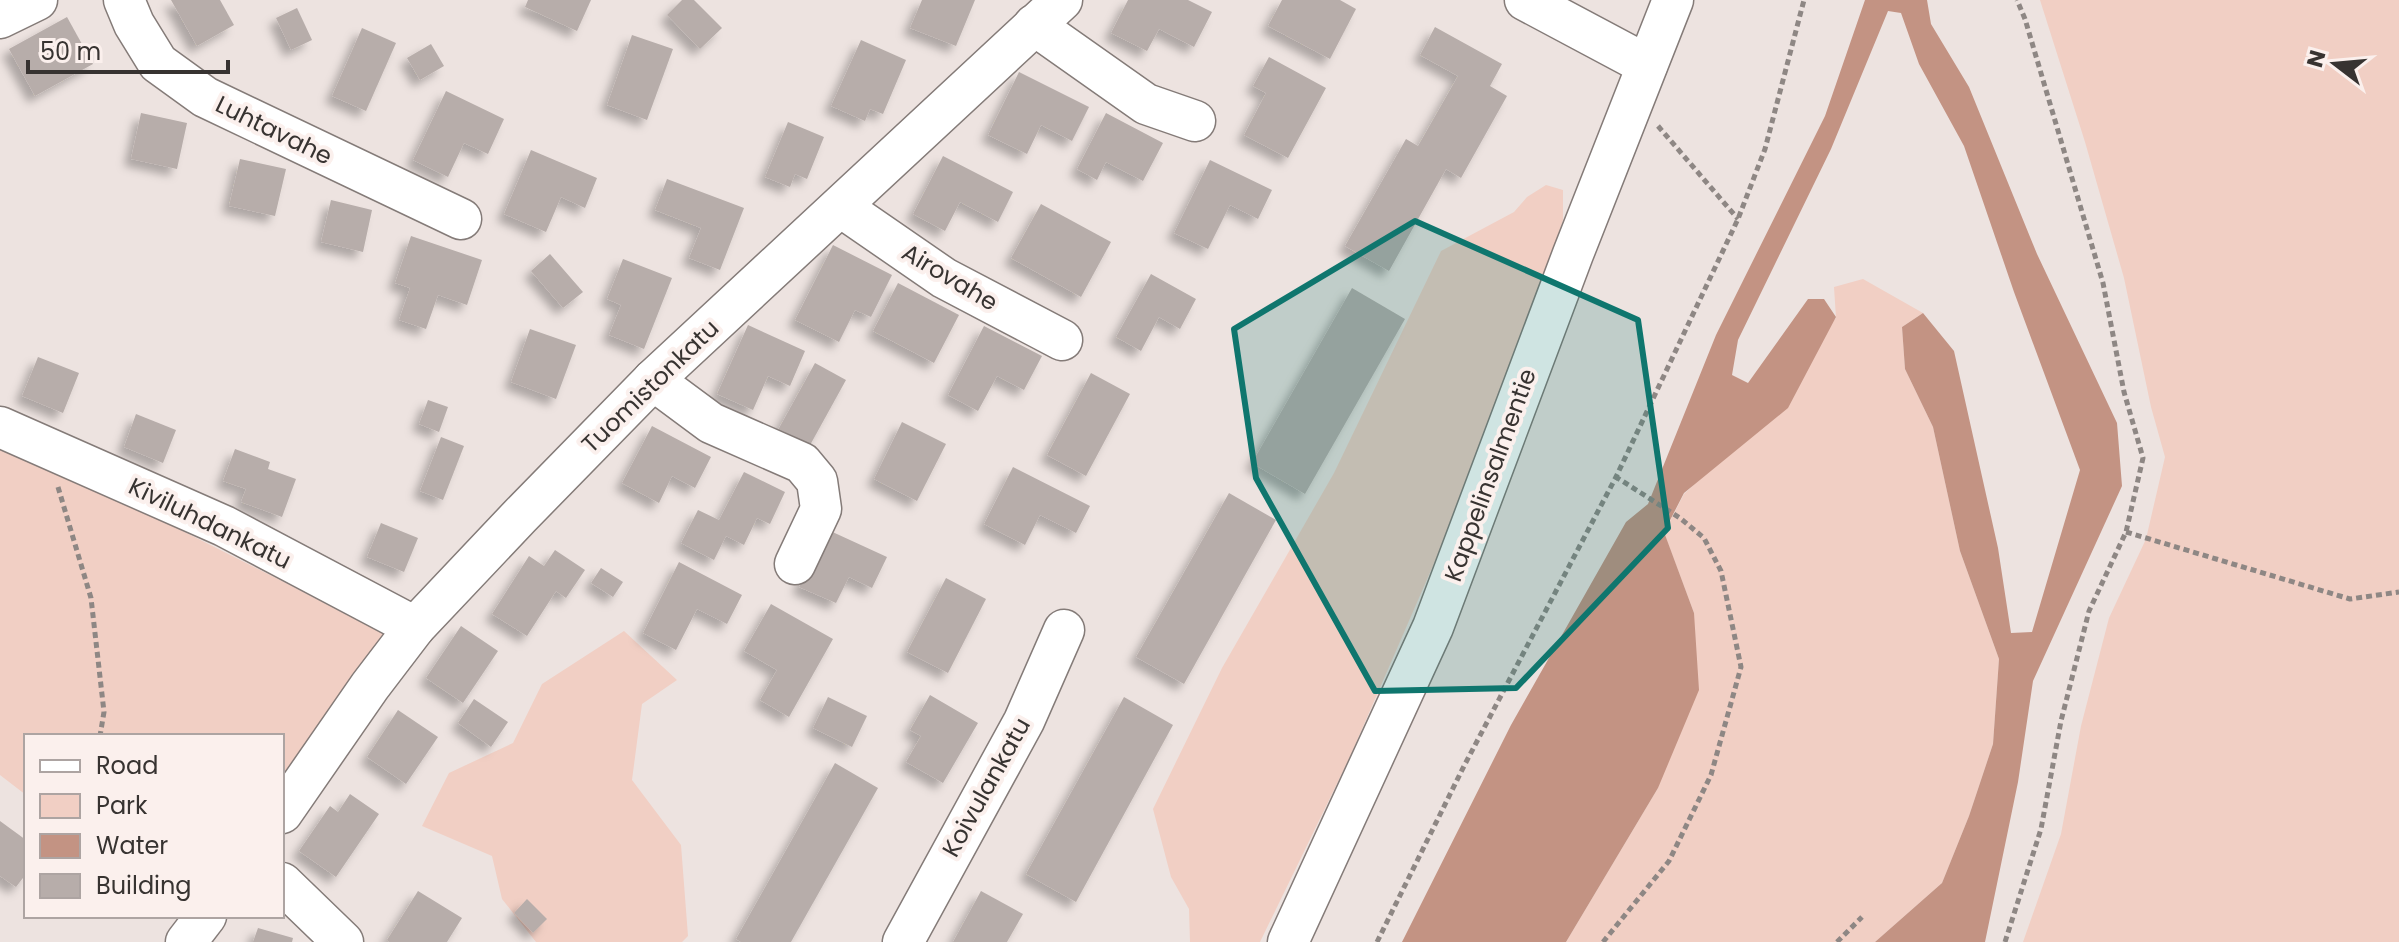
<svg xmlns="http://www.w3.org/2000/svg" width="2399" height="942" font-family="Poppins,sans-serif">
	<style>
		.green { fill: #f1cfc4 }
		.water { fill: #c39383 }
		.building { fill: #b7adaa; filter: url(#shadow) }
		.lines { fill: none; stroke-linecap: round; stroke-linejoin: round }
		.minor-casing { stroke: #847b78; stroke-width: 43 }
		.path { stroke: #8e8784; stroke-width: 5; stroke-dasharray: 6 4; stroke-linecap: butt }
		.minor { stroke: #fff; stroke-width: 40 }
		.marked { fill: #0f766e; fill-opacity: 0.2; stroke: #0f766e; stroke-width: 6; stroke-linejoin: round }
		.labels { text-anchor: middle; dominant-baseline: central; stroke-width: 8; stroke-linejoin: round; paint-order: stroke }
		.street-label { font-size: 24px; fill: #373331; stroke: #fbf0ed }
	</style>
	<defs>
		<filter id="shadow"><feDropShadow dx="-7" dy="7" stdDeviation="4" flood-color="#0004"/></filter>
	</defs>
	<rect width="100%" height="100%" fill="#ede3e0"/>
	<g class="green">
		<path d="M 2040,0 L 2399,0 L 2399,942 L 2023,942 L 2061,834 L 2081,726 L 2109,618 L 2146,539 L 2165,457 L 2151,407 L 2124,278 L 2085,142 Z"/>
		<path d="M 1546,185 L 1563,190 L 1563,220 L 1541,289 L 1445,538 L 1349,759 L 1260,942 L 1190,942 L 1189,909 L 1171,877 L 1153,809 L 1222,668 L 1334,473 L 1441,251 L 1514,212 L 1527,197 Z"/>
		<path d="M 1863,279 L 1923,313 L 1902,327 L 1905,369 L 1933,427 L 1960,551 L 1999,659 L 1993,744 L 1969,816 L 1942,883 L 1875,942 L 1566,942 L 1658,788 L 1694,613 L 1664,533 L 1684,494 L 1701,478 L 1836,318 L 1834,287 Z"/>
		<path d="M 0,439 L 284,582 L 387,636 L 282,781 L 282,736 L 26,736 L 26,795 L 0,775 Z"/>
		<path d="M 624,631 L 677,680 L 642,704 L 632,780 L 681,845 L 688,936 L 682,942 L 536,942 L 502,899 L 492,856 L 422,826 L 449,773 L 513,743 L 542,684 Z"/>
	</g>
	<path class="water" d="M 1865,0 L 1927,0 L 1931,24 L 1969,87 L 2037,254 L 2117,423 L 2122,486 L 2033,681 L 2018,782 L 1985,942 L 1875,942 L 1942,883 L 1969,816 L 1993,744 L 1999,659 L 1960,551 L 1933,427 L 1905,369 L 1902,327 L 1923,313 L 1954,351 L 1998,548 L 2011,633 L 2032,632 L 2080,470 L 2014,292 L 1964,146 L 1919,64 L 1901,13 L 1888,11 L 1831,149 L 1738,340 L 1732,375 L 1748,383 L 1808,299 L 1824,299 L 1836,317 L 1788,408 L 1684,493 L 1664,532 L 1694,613 L 1699,690 L 1658,788 L 1566,942 L 1402,942 L 1511,725 L 1626,522 L 1648,504 L 1716,335 L 1825,116 Z"/>
	<g class="building">
		<path d="M 171,0 L 220,0 L 234,25 L 197,46 Z"/>
		<path d="M 528,0 L 591,0 L 577,31 L 525,7 Z"/>
		<path d="M 682,0 L 694,0 L 722,28 L 700,49 L 667,15 Z"/>
		<path d="M 922,0 L 975,0 L 956,46 L 910,28 Z"/>
		<path d="M 1128,0 L 1188,0 L 1212,12 L 1194,47 L 1159,29 L 1147,51 L 1111,33 Z"/>
		<path d="M 1282,0 L 1340,0 L 1356,9 L 1330,59 L 1268,26 Z"/>
		<path d="M 297,8 L 312,40 L 291,50 L 276,18 Z"/>
		<path d="M 67,17 L 93,64 L 35,96 L 9,49 Z"/>
		<path d="M 1435,27 L 1502,64 L 1490,86 L 1507,96 L 1461,178 L 1446,169 L 1389,271 L 1345,246 L 1406,139 L 1418,146 L 1458,76 L 1420,55 Z"/>
		<path d="M 362,28 L 396,43 L 366,111 L 332,96 Z"/>
		<path d="M 632,35 L 673,49 L 647,120 L 607,105 Z"/>
		<path d="M 861,40 L 906,60 L 883,114 L 870,109 L 865,121 L 831,106 Z"/>
		<path d="M 431,44 L 444,66 L 420,80 L 407,58 Z"/>
		<path d="M 1269,57 L 1326,88 L 1288,158 L 1244,135 L 1266,93 L 1253,86 Z"/>
		<path d="M 1019,72 L 1089,107 L 1072,141 L 1041,125 L 1027,154 L 988,135 Z"/>
		<path d="M 446,91 L 504,119 L 488,154 L 464,143 L 448,177 L 413,160 Z"/>
		<path d="M 141,113 L 187,123 L 177,169 L 131,159 Z"/>
		<path d="M 1106,113 L 1163,143 L 1143,181 L 1106,162 L 1097,180 L 1077,169 Z"/>
		<path d="M 788,122 L 824,137 L 807,179 L 795,174 L 790,187 L 765,177 Z"/>
		<path d="M 531,150 L 597,178 L 585,208 L 561,197 L 546,232 L 504,214 Z"/>
		<path d="M 943,156 L 1013,192 L 998,222 L 960,202 L 945,231 L 913,214 Z"/>
		<path d="M 240,159 L 286,169 L 275,216 L 229,206 Z"/>
		<path d="M 1210,160 L 1272,190 L 1258,219 L 1230,205 L 1208,249 L 1174,233 Z"/>
		<path d="M 667,179 L 744,208 L 720,270 L 689,258 L 701,228 L 655,210 Z"/>
		<path d="M 331,200 L 372,210 L 363,252 L 321,242 Z"/>
		<path d="M 1041,204 L 1111,242 L 1081,297 L 1011,258 Z"/>
		<path d="M 411,236 L 482,260 L 467,305 L 438,295 L 426,329 L 399,320 L 410,288 L 395,283 Z"/>
		<path d="M 833,245 L 892,275 L 871,317 L 855,310 L 839,342 L 795,320 Z"/>
		<path d="M 550,254 L 583,292 L 563,308 L 531,271 Z"/>
		<path d="M 623,259 L 672,278 L 644,349 L 609,335 L 621,305 L 607,299 Z"/>
		<path d="M 1151,274 L 1196,299 L 1180,329 L 1159,317 L 1141,351 L 1116,337 Z"/>
		<path d="M 898,283 L 959,315 L 934,363 L 873,331 Z"/>
		<path d="M 1352,288 L 1405,319 L 1305,494 L 1252,463 Z"/>
		<path d="M 748,325 L 805,351 L 790,386 L 768,376 L 753,410 L 717,394 Z"/>
		<path d="M 984,326 L 1042,356 L 1024,390 L 997,376 L 978,411 L 948,395 Z"/>
		<path d="M 530,329 L 576,345 L 556,399 L 511,382 Z"/>
		<path d="M 38,357 L 79,373 L 63,413 L 22,396 Z"/>
		<path d="M 815,363 L 846,380 L 809,447 L 778,430 Z"/>
		<path d="M 1091,373 L 1130,394 L 1086,476 L 1047,455 Z"/>
		<path d="M 428,400 L 448,407 L 439,432 L 419,424 Z"/>
		<path d="M 136,414 L 176,430 L 163,463 L 124,447 Z"/>
		<path d="M 902,422 L 946,444 L 917,501 L 874,479 Z"/>
		<path d="M 652,426 L 711,457 L 695,488 L 672,476 L 659,503 L 622,483 Z"/>
		<path d="M 441,437 L 464,446 L 443,500 L 420,491 Z"/>
		<path d="M 235,449 L 270,462 L 268,469 L 296,479 L 282,517 L 241,502 L 246,489 L 223,481 Z"/>
		<path d="M 1013,467 L 1090,506 L 1076,533 L 1040,515 L 1025,545 L 984,524 Z"/>
		<path d="M 744,472 L 785,492 L 770,524 L 757,518 L 744,545 L 726,536 L 714,560 L 681,543 L 698,510 L 719,520 Z"/>
		<path d="M 1229,493 L 1276,520 L 1184,684 L 1136,657 Z"/>
		<path d="M 381,523 L 418,538 L 404,572 L 367,557 Z"/>
		<path d="M 826,529 L 887,557 L 872,588 L 849,577 L 836,603 L 799,587 Z"/>
		<path d="M 555,550 L 585,570 L 566,598 L 556,591 L 527,636 L 492,614 L 529,556 L 544,566 Z"/>
		<path d="M 679,562 L 742,595 L 727,624 L 697,609 L 676,650 L 643,633 Z"/>
		<path d="M 601,568 L 623,582 L 613,597 L 591,583 Z"/>
		<path d="M 946,578 L 986,599 L 948,673 L 907,652 Z"/>
		<path d="M 771,604 L 833,639 L 789,717 L 760,700 L 777,670 L 744,651 Z"/>
		<path d="M 461,626 L 498,651 L 463,703 L 426,678 Z"/>
		<path d="M 930,695 L 978,723 L 943,783 L 906,762 L 921,736 L 910,730 Z"/>
		<path d="M 828,697 L 867,716 L 852,747 L 813,728 Z"/>
		<path d="M 1124,697 L 1173,725 L 1076,902 L 1026,874 Z"/>
		<path d="M 474,699 L 508,722 L 491,747 L 458,723 Z"/>
		<path d="M 398,710 L 438,737 L 406,784 L 367,757 Z"/>
		<path d="M 835,763 L 878,788 L 791,942 L 741,942 L 736,939 Z"/>
		<path d="M 350,794 L 379,814 L 336,877 L 299,851 L 330,806 L 338,812 Z"/>
		<path d="M 0,821 L 26,840 L 26,874 L 16,887 L 0,876 Z"/>
		<path d="M 418,891 L 462,918 L 447,942 L 389,942 L 387,940 Z"/>
		<path d="M 981,891 L 1023,914 L 1007,942 L 953,942 Z"/>
		<path d="M 527,899 L 547,919 L 533,933 L 514,913 Z"/>
		<path d="M 258,928 L 293,938 L 292,942 L 253,942 Z"/>
	</g>
	<g class="lines">
		<g class="minor-casing">
			<g id="minor">
				<path d="M 124,0 L 134,24 L 158,63 L 205,97 L 461,219"/>
				<path d="M 1525,0 L 1647,65"/>
				<path d="M 0,18 L 37,0"/>
				<path d="M 1034,25 L 1146,104 L 1195,121"/>
				<path d="M 841,207 L 944,278 L 1062,340"/>
				<path d="M 653,380 L 711,423 L 802,463 L 817,481 L 821,509 L 795,564"/>
				<path d="M 0,427 L 224,526 L 415,627"/>
				<path d="M 282,813 L 370,686 L 415,627 L 520,516 L 653,380 L 1062,0"/>
				<path d="M 282,883 L 343,942"/>
				<path d="M 186,942 L 206,916"/>
				<path d="M 903,942 L 1024,721 L 1064,630"/>
				<path d="M 1288,942 L 1433,627 L 1573,254 L 1673,0"/>
			</g>
		</g>
		<g class="path">
			<path d="M 1658,126 L 1738,219"/>
			<path d="M 58,487 L 91,598 L 104,712 L 100,736"/>
			<path d="M 2126,532 L 2350,599 L 2399,592"/>
			<path d="M 1377,942 L 1464,766 L 1616,477 L 1738,219 L 1765,149 L 1804,0"/>
			<path d="M 1603,942 L 1669,861 L 1711,775 L 1741,667 L 1721,571 L 1704,538 L 1680,518 L 1616,477"/>
			<path d="M 1837,942 L 1862,917"/>
			<path d="M 2005,942 L 2041,829 L 2061,721 L 2089,611 L 2126,532 L 2143,458 L 2124,392 L 2103,283 L 2025,19 L 2017,0"/>
		</g>
		<use href="#minor" class="minor"/>
	</g>
	<path class="marked" d="M 1415,221 L 1638,320 L 1668,528 L 1516,688 L 1375,691 L 1256,478 L 1234,329 Z"/>
	<g class="labels">
		<g class="street-label">
			<text transform="translate(274 130) rotate(26)">Luhtavahe</text>
			<text transform="translate(950 277) rotate(31)">Airovahe</text>
			<text transform="translate(650 386) rotate(-44)">Tuomistonkatu</text>
			<text transform="translate(1490 475) rotate(-70)">Kappelinsalmentie</text>
			<text transform="translate(210 523) rotate(26)">Kiviluhdankatu</text>
			<text transform="translate(986 787) rotate(-61)">Koivulankatu</text>
		</g>
	</g>
	<rect x="24" y="734" width="260" height="184" fill="#fbf0ed" stroke="#ada4a2" stroke-width="2"/>
	<rect x="40" y="760" width="40" height="12" fill="#ffffff" stroke="#ada4a2" stroke-width="2"/>
	<text x="96" y="774" font-size="24" fill="#373331">Road</text>
	<rect x="40" y="794" width="40" height="24" fill="#f1cfc4" stroke="#ada4a2" stroke-width="2"/>
	<text x="96" y="814" font-size="24" fill="#373331">Park</text>
	<rect x="40" y="834" width="40" height="24" fill="#c39383" stroke="#ada4a2" stroke-width="2"/>
	<text x="96" y="854" font-size="24" fill="#373331">Water</text>
	<rect x="40" y="874" width="40" height="24" fill="#b7adaa" stroke="#ada4a2" stroke-width="2"/>
	<text x="96" y="894" font-size="24" fill="#373331">Building</text>
	<g transform="translate(2335 64) rotate(286)" stroke="#fbf0ed" stroke-width="6" paint-order="stroke">
	<path d="M0-6L14 30L0 20L-14 30Z" fill="#373331"/>
	<text y="-12" font-size="22" font-weight="bold" text-anchor="middle" fill="#373331">N</text>
	</g>
	<path d="M28 60v12h200v-12" fill="none" stroke="#373331" stroke-width="4"/>
	<text x="40" y="60" font-size="24" fill="#373331" stroke="#fbf0ed" stroke-width="6" paint-order="stroke">50 m</text>
</svg>
